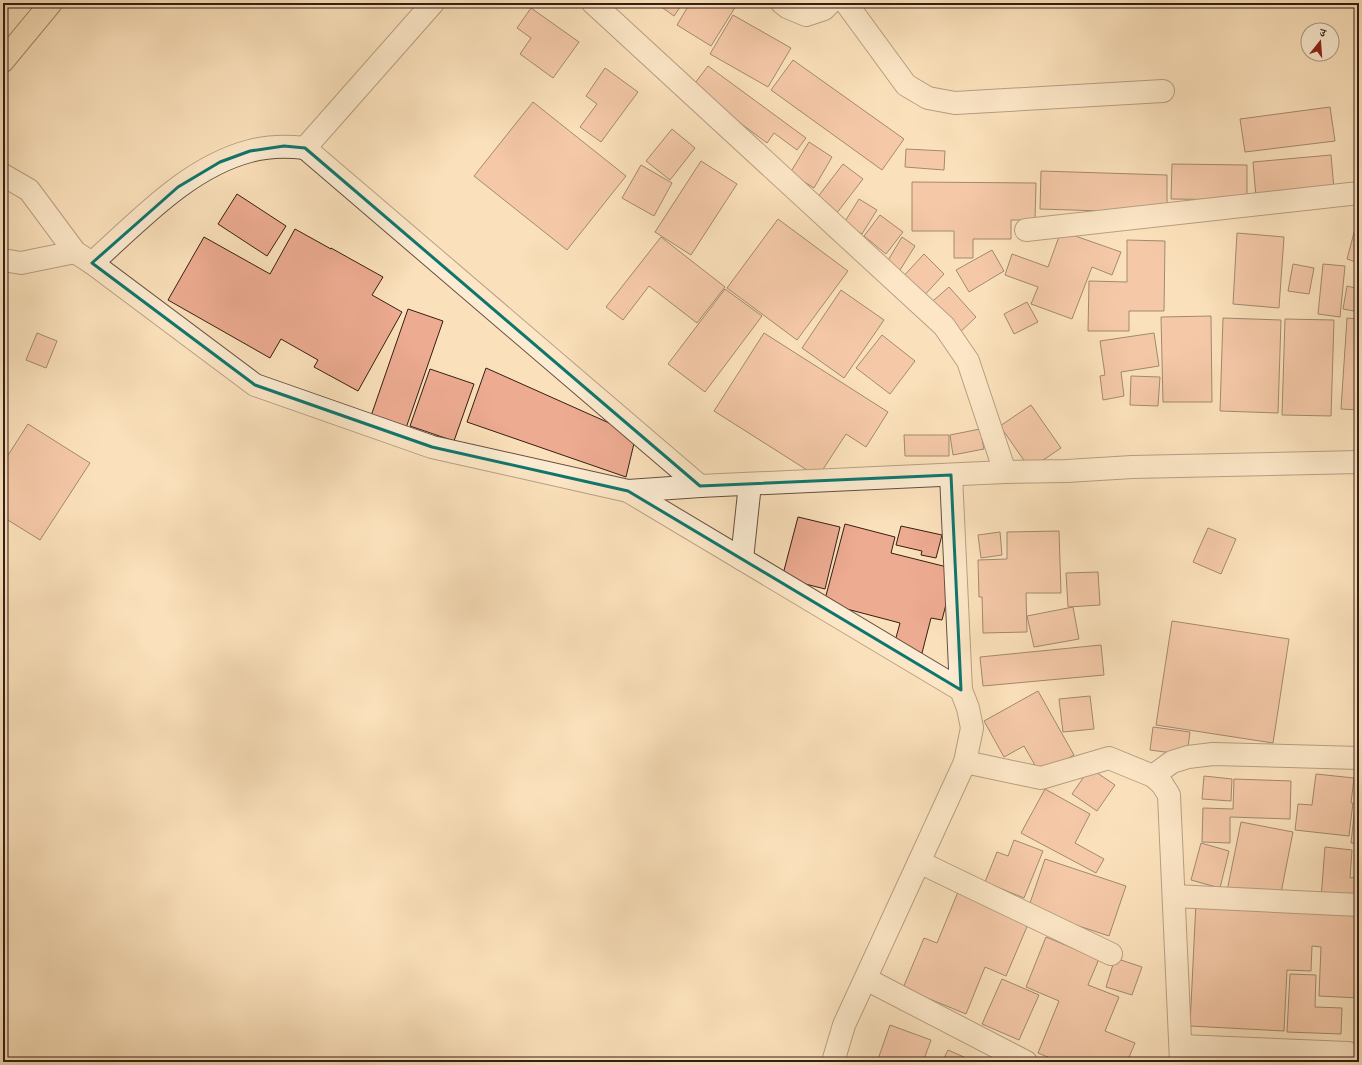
<svg xmlns="http://www.w3.org/2000/svg" width="1362" height="1065" font-family="'IM FELL Double Pica','Noto Serif Devanagari',serif">
	<style>
		.building { fill: #edab91; stroke: #341e14 }
		.lines { fill: none; stroke-linecap: round; stroke-linejoin: round }
		.minor-casing { stroke: #664f3e; stroke-width: 24 }
		.major-casing { stroke: #341e14; stroke-width: 24 }
		.minor { stroke: #fcecd3; stroke-width: 22 }
		.major { stroke: #fbe1bb; stroke-width: 22 }
		.marked { fill: none; stroke: #0f766e; stroke-width: 3; stroke-linejoin: round }
	</style>
	<rect width="100%" height="100%" fill="#fbe1bb"/>
	<filter id="stains"><feTurbulence type="fractalNoise" baseFrequency=".005" numOctaves="4"/><feColorMatrix values="0 0 0 0 .2 0 0 0 0 .09 0 0 0 0 .02 0 0 0 .5 -.17"/></filter>
	<radialGradient id="worn" r=".72"><stop offset=".6" stop-color="#630" stop-opacity="0"/><stop offset="1" stop-color="#630" stop-opacity=".3"/></radialGradient>
	<g class="building">
		<path d="M 656,3 L 683,3 L 674,16 Z"/>
		<path d="M 690,3 L 731,3 L 736,6 L 711,46 L 677,25 Z"/>
		<path d="M 531,8 L 579,42 L 553,78 L 520,54 L 531,38 L 517,28 Z"/>
		<path d="M 733,15 L 791,48 L 768,87 L 710,54 Z"/>
		<path d="M 793,60 L 904,139 L 882,170 L 771,90 Z"/>
		<path d="M 708,66 L 806,138 L 797,150 L 774,133 L 767,143 L 692,87 Z"/>
		<path d="M 605,68 L 638,92 L 601,142 L 580,127 L 597,104 L 586,96 Z"/>
		<path d="M 533,102 L 626,176 L 567,250 L 474,176 Z"/>
		<path d="M 1330,107 L 1335,141 L 1245,152 L 1240,119 Z"/>
		<path d="M 672,129 L 695,148 L 670,180 L 646,161 Z"/>
		<path d="M 809,142 L 832,157 L 814,188 L 790,173 Z"/>
		<path d="M 906,149 L 945,151 L 944,170 L 905,167 Z"/>
		<path d="M 1331,155 L 1334,189 L 1256,197 L 1253,162 Z"/>
		<path d="M 701,161 L 737,184 L 691,255 L 655,232 Z"/>
		<path d="M 843,164 L 863,179 L 836,214 L 817,198 Z"/>
		<path d="M 1172,164 L 1247,165 L 1247,200 L 1171,199 Z"/>
		<path d="M 641,165 L 672,183 L 654,216 L 622,198 Z"/>
		<path d="M 1041,171 L 1167,175 L 1167,213 L 1040,209 Z"/>
		<path d="M 912,182 L 1036,183 L 1035,220 L 1011,220 L 1011,239 L 973,239 L 973,258 L 954,258 L 954,231 L 912,231 Z"/>
		<path d="M 237,194 L 286,226 L 267,256 L 218,224 Z"/>
		<path d="M 859,199 L 877,210 L 862,234 L 844,223 Z"/>
		<path d="M 1359,214 L 1359,263 L 1347,259 Z"/>
		<path d="M 880,215 L 903,232 L 886,254 L 864,236 Z"/>
		<path d="M 778,219 L 848,271 L 797,340 L 727,288 Z"/>
		<path d="M 295,229 L 331,249 L 331,248 L 383,277 L 372,295 L 402,312 L 358,391 L 314,367 L 318,360 L 281,339 L 270,358 L 168,300 L 204,237 L 270,274 Z"/>
		<path d="M 1061,231 L 1121,252 L 1112,275 L 1092,267 L 1072,319 L 1031,304 L 1038,287 L 1005,275 L 1012,254 L 1048,267 Z"/>
		<path d="M 1237,233 L 1284,237 L 1279,308 L 1233,304 Z"/>
		<path d="M 661,237 L 725,287 L 697,323 L 649,286 L 623,320 L 606,307 Z"/>
		<path d="M 902,237 L 915,246 L 900,270 L 887,262 Z"/>
		<path d="M 1127,240 L 1165,241 L 1164,311 L 1129,311 L 1129,331 L 1088,331 L 1089,281 L 1127,282 Z"/>
		<path d="M 992,250 L 1004,271 L 969,292 L 956,270 Z"/>
		<path d="M 924,254 L 944,274 L 921,299 L 900,280 Z"/>
		<path d="M 1293,264 L 1314,268 L 1309,294 L 1288,291 Z"/>
		<path d="M 1323,264 L 1345,266 L 1340,317 L 1318,314 Z"/>
		<path d="M 1347,286 L 1359,289 L 1359,312 L 1343,309 Z"/>
		<path d="M 949,287 L 976,317 L 955,337 L 927,306 Z"/>
		<path d="M 725,289 L 762,316 L 705,392 L 668,364 Z"/>
		<path d="M 841,290 L 884,320 L 844,378 L 802,348 Z"/>
		<path d="M 1027,302 L 1038,322 L 1014,334 L 1004,314 Z"/>
		<path d="M 408,309 L 443,321 L 406,428 L 371,416 Z"/>
		<path d="M 1211,316 L 1212,402 L 1163,402 L 1161,317 Z"/>
		<path d="M 1223,318 L 1281,320 L 1278,413 L 1220,411 Z"/>
		<path d="M 1347,318 L 1359,319 L 1359,410 L 1341,409 Z"/>
		<path d="M 1285,319 L 1334,320 L 1331,416 L 1282,415 Z"/>
		<path d="M 37,333 L 57,341 L 46,368 L 26,360 Z"/>
		<path d="M 764,333 L 888,412 L 866,447 L 846,434 L 818,477 L 714,411 Z"/>
		<path d="M 1154,333 L 1159,366 L 1121,372 L 1124,396 L 1103,400 L 1100,376 L 1105,375 L 1100,341 Z"/>
		<path d="M 882,335 L 915,361 L 890,394 L 856,368 Z"/>
		<path d="M 486,368 L 636,435 L 626,477 L 467,422 Z"/>
		<path d="M 430,369 L 474,384 L 454,441 L 410,426 Z"/>
		<path d="M 1131,376 L 1160,377 L 1158,406 L 1130,405 Z"/>
		<path d="M 1031,405 L 1061,448 L 1030,469 L 1000,426 Z"/>
		<path d="M 28,424 L 90,463 L 40,540 L 3,517 L 3,463 Z"/>
		<path d="M 980,429 L 984,449 L 953,455 L 950,435 Z"/>
		<path d="M 904,435 L 949,435 L 949,456 L 905,456 Z"/>
		<path d="M 798,517 L 840,527 L 825,589 L 782,578 Z"/>
		<path d="M 845,524 L 895,537 L 891,553 L 955,569 L 942,620 L 931,618 L 922,653 L 894,645 L 900,623 L 824,603 Z"/>
		<path d="M 901,526 L 942,535 L 936,558 L 921,555 L 922,551 L 896,545 Z"/>
		<path d="M 1208,528 L 1236,539 L 1221,574 L 1193,562 Z"/>
		<path d="M 1059,531 L 1061,593 L 1026,593 L 1027,632 L 983,633 L 982,597 L 979,597 L 978,560 L 1007,559 L 1007,532 Z"/>
		<path d="M 1000,532 L 1002,555 L 981,558 L 978,535 Z"/>
		<path d="M 1098,572 L 1100,605 L 1068,607 L 1066,573 Z"/>
		<path d="M 1073,607 L 1079,639 L 1034,647 L 1027,616 Z"/>
		<path d="M 1172,621 L 1289,639 L 1273,743 L 1156,725 Z"/>
		<path d="M 1101,645 L 1104,675 L 983,686 L 980,657 Z"/>
		<path d="M 1038,691 L 1074,755 L 1040,774 L 1024,746 L 1004,757 L 984,721 Z"/>
		<path d="M 1090,696 L 1094,729 L 1063,732 L 1059,699 Z"/>
		<path d="M 1153,727 L 1190,732 L 1187,755 L 1150,750 Z"/>
		<path d="M 1090,768 L 1115,785 L 1097,811 L 1072,794 Z"/>
		<path d="M 1316,774 L 1354,778 L 1351,803 L 1353,803 L 1349,836 L 1295,830 L 1298,804 L 1312,805 Z"/>
		<path d="M 1204,776 L 1232,779 L 1231,801 L 1202,799 Z"/>
		<path d="M 1234,779 L 1291,781 L 1290,819 L 1230,817 L 1230,843 L 1202,842 L 1203,808 L 1233,809 Z"/>
		<path d="M 1358,779 L 1359,779 L 1359,844 L 1351,843 Z"/>
		<path d="M 1045,789 L 1090,814 L 1075,843 L 1104,859 L 1096,873 L 1021,833 Z"/>
		<path d="M 1241,822 L 1293,832 L 1280,898 L 1227,891 Z"/>
		<path d="M 1014,840 L 1043,851 L 1024,898 L 985,882 L 997,852 L 1008,856 Z"/>
		<path d="M 1201,843 L 1229,851 L 1220,888 L 1191,880 Z"/>
		<path d="M 1325,847 L 1352,850 L 1350,878 L 1359,876 L 1359,900 L 1321,898 Z"/>
		<path d="M 1045,859 L 1126,886 L 1109,936 L 1028,909 Z"/>
		<path d="M 958,892 L 1029,922 L 1006,976 L 985,967 L 966,1014 L 903,988 L 924,938 L 937,943 Z"/>
		<path d="M 1196,902 L 1359,911 L 1359,998 L 1319,996 L 1321,947 L 1312,946 L 1311,971 L 1287,970 L 1284,1031 L 1190,1026 Z"/>
		<path d="M 1046,937 L 1099,959 L 1088,985 L 1119,997 L 1105,1031 L 1135,1043 L 1127,1062 L 1060,1062 L 1038,1053 L 1059,1001 L 1026,987 Z"/>
		<path d="M 1115,958 L 1142,967 L 1132,995 L 1106,987 Z"/>
		<path d="M 1290,974 L 1316,975 L 1315,1007 L 1342,1008 L 1341,1034 L 1287,1032 Z"/>
		<path d="M 1002,979 L 1039,995 L 1019,1040 L 982,1024 Z"/>
		<path d="M 890,1025 L 931,1040 L 923,1062 L 877,1062 Z"/>
		<path d="M 948,1050 L 975,1062 L 942,1062 Z"/>
	</g>
	<g class="lines">
		<g class="minor-casing">
			<g id="minor">
				<path d="M 593,3 L 944,326 L 968,361 L 1005,472"/>
				<path d="M 782,3 L 787,7 L 806,15 L 824,9 L 830,3"/>
				<path d="M 846,3 L 906,85 L 928,98 L 955,103 L 1163,91"/>
				<path d="M 305,148 L 700,486 L 1005,472 L 1067,471 L 1132,467 L 1359,462"/>
				<path d="M 3,175 L 29,190 L 75,252 L 92,263 L 255,385 L 432,447 L 628,491 L 961,690 L 968,708 L 972,728 L 965,762 L 844,1025 L 833,1062"/>
				<path d="M 1026,230 L 1359,193"/>
				<path d="M 3,260 L 21,263 L 75,252"/>
				<path d="M 92,263 C 139,221 188,167 250,151 C 268,146 287,146 305,148 L 433,3"/>
				<path d="M 951,475 L 961,690"/>
				<path d="M 628,491 L 700,486"/>
				<path d="M 742,559 L 750,484"/>
				<path d="M 965,762 L 1041,778 L 1109,758 L 1153,776 L 1162,784 L 1169,795 L 1181,1062"/>
				<path d="M 1153,776 L 1172,762 L 1188,757 L 1213,754 L 1359,758"/>
				<path d="M 919,862 L 1111,954"/>
				<path d="M 1174,896 L 1359,905"/>
				<path d="M 866,979 L 1026,1062"/>
				<path d="M 1181,1046 L 1348,1053"/>
			</g>
		</g>
		<g class="major-casing">
			<path id="major" d="M 3,61 L 51,3"/>
		</g>
		<use href="#minor" class="minor"/>
		<use href="#major" class="major"/>
	</g>
	<path d="M0 0H1362V1065H0ZM 284,146 L 305,148 L 700,486 L 951,475 L 961,690 L 628,491 L 432,447 L 255,385 L 92,263 L 178,187 L 220,162 L 250,151 Z" fill="#fbe1bb" fill-opacity=".55" fill-rule="evenodd"/>
	<path class="marked" d="M 284,146 L 305,148 L 700,486 L 951,475 L 961,690 L 628,491 L 432,447 L 255,385 L 92,263 L 178,187 L 220,162 L 250,151 Z"/>
	<rect width="1362" height="1065" fill="none" stroke="#fbe1bb" stroke-width="16"/>
	<rect x="4" y="4" width="1354" height="1057" fill="none" stroke="#341e14" stroke-width="2"/>
	<rect x="8" y="8" width="1346" height="1049" fill="none" stroke="#341e14"/>
	<g transform="translate(1320 42) rotate(17)"><circle r="19" fill="#fcecd3" stroke="#ac9a87"/>
	<path d="M0-3L7 15L0 10L-7 15Z" fill="#8f2418"/>
	<text y="-6" font-size="11" font-weight="bold" text-anchor="middle" fill="#341e14">उ</text>
	</g>
	<rect width="100%" height="100%" filter="url(#stains)"/>
	<rect width="100%" height="100%" fill="url(#worn)"/>
</svg>
